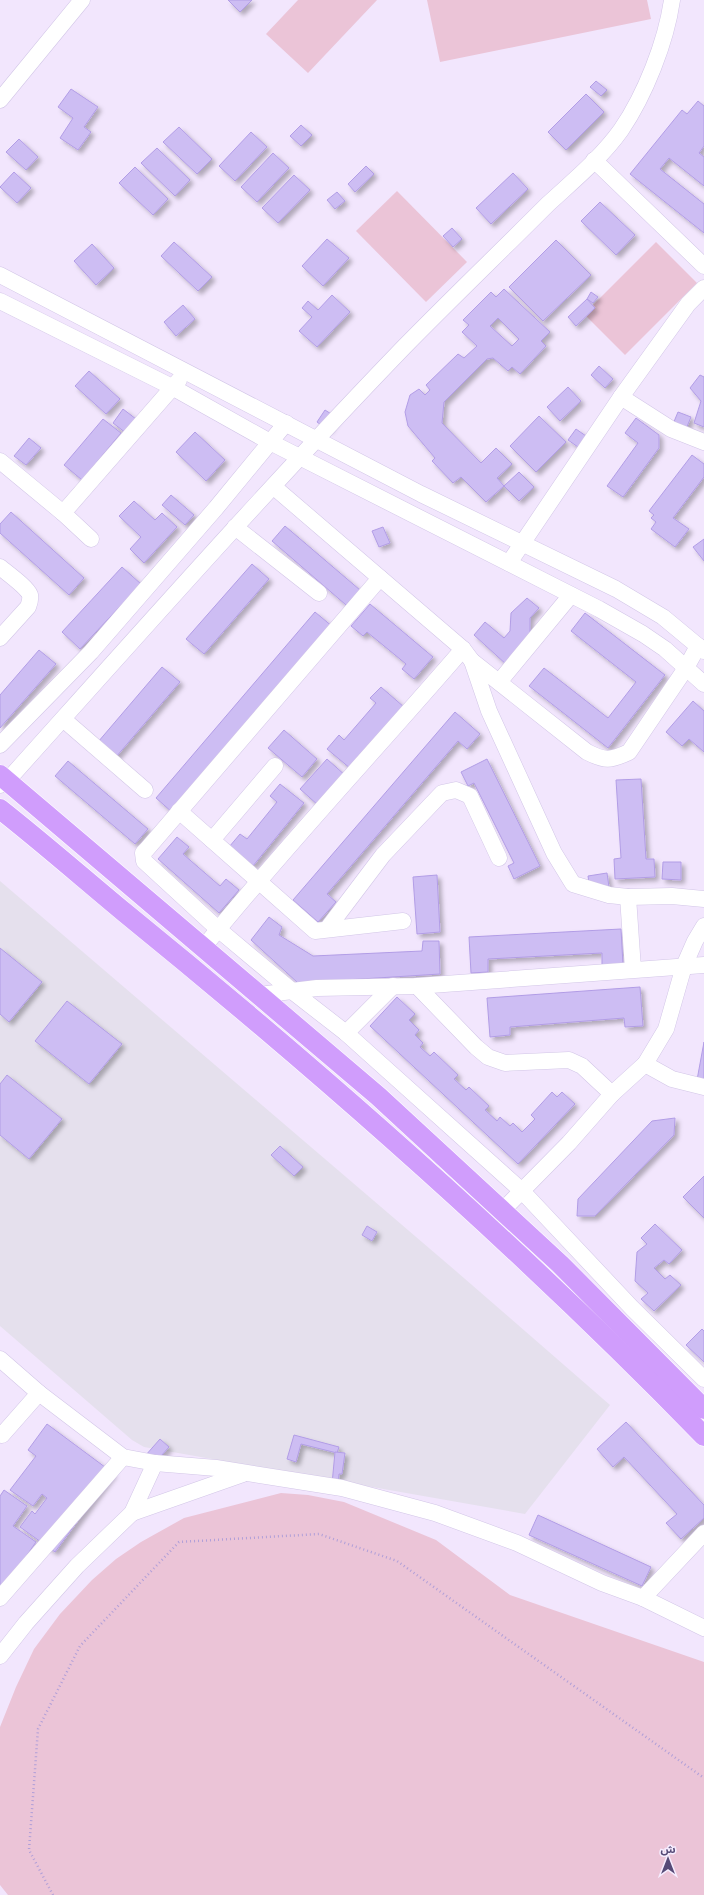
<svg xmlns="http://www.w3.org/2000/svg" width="704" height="1895" font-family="Montserrat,'Noto Sans Arabic',sans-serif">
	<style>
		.industrial { fill: #e5e0ed }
		.green { fill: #ebc4d7 }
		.building { fill: #cdbdf3; stroke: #b29de6; fill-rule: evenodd; filter: url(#shadow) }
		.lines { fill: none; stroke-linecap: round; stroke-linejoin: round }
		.minor-casing { stroke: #d2c6e7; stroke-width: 17 }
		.major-casing { stroke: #fff; stroke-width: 21 }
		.path { stroke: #b09fd8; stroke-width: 2.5; stroke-dasharray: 1 3; stroke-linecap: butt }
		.minor { stroke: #fff; stroke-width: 16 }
		.major { stroke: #d09dfc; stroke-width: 20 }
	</style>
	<defs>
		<filter id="shadow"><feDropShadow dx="3.5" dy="3.5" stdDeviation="2" flood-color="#0004"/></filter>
	</defs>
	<rect width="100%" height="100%" fill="#f2e6fd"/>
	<path class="industrial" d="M 0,881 L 457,1272 L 610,1405 L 525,1514 L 144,1447 L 132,1440 L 0,1326 Z"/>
	<g class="green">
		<path d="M 298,0 L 377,0 L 308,73 L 266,34 Z"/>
		<path d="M 427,0 L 647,0 L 651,19 L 440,62 Z"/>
		<path d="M 397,191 L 467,262 L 426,302 L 356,231 Z"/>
		<path d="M 656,242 L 697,283 L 625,355 L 584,314 Z"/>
		<path d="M 281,1493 L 308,1495 L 344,1502 L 436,1540 L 510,1595 L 704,1662 L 704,1895 L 8,1895 L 0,1885 L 0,1727 L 16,1687 L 34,1649 L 60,1614 L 92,1580 L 116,1559 L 141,1542 L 184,1518 Z"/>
	</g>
	<g class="building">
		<path d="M 228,0 L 252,0 L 240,12 Z"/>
		<path d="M 596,81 L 607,90 L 601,96 L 590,87 Z"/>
		<path d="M 71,89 L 98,107 L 84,127 L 91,132 L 78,150 L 60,138 L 73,118 L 58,107 Z"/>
		<path d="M 586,94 L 604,112 L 566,150 L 548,132 Z"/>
		<path d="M 698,101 L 704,106 L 704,146 L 699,153 L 704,157 L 704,186 L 669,158 L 660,169 L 704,204 L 704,233 L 630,174 L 682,110 L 687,114 Z"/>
		<path d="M 301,125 L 312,135 L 301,146 L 290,136 Z"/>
		<path d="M 179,127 L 212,159 L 197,174 L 163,142 Z"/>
		<path d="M 251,132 L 267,147 L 235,181 L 219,166 Z"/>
		<path d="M 19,139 L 38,157 L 26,170 L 6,152 Z"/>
		<path d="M 157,148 L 190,180 L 175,196 L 141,163 Z"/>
		<path d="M 273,153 L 289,168 L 257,202 L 241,187 Z"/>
		<path d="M 366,166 L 374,174 L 355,192 L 348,184 Z"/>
		<path d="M 135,167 L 168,199 L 153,215 L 119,183 Z"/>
		<path d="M 14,172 L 31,188 L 17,203 L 0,187 Z"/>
		<path d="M 513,173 L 528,189 L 491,224 L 476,208 Z"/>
		<path d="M 294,175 L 310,190 L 278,223 L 262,208 Z"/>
		<path d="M 337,192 L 345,201 L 335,209 L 327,200 Z"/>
		<path d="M 600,202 L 635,235 L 616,255 L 581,221 Z"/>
		<path d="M 452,228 L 462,239 L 453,247 L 443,236 Z"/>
		<path d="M 327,239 L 349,258 L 323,286 L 302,266 Z"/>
		<path d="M 556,240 L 591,275 L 543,321 L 509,287 Z"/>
		<path d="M 174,242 L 212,277 L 198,291 L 161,256 Z"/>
		<path d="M 92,244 L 114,268 L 96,285 L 74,261 Z"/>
		<path d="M 504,289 L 550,332 L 541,341 L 546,346 L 520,374 L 512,367 L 508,371 L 493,358 L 487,359 L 444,402 L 442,423 L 481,463 L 496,448 L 512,464 L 497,478 L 504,486 L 486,502 L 461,477 L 453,483 L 432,461 L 435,458 L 408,426 L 405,412 L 410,395 L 419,389 L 425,395 L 430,390 L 426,385 L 458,354 L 464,358 L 477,346 L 462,332 L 469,325 L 463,320 L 491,292 L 496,297 ZM 498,318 L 519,339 L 512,346 L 490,326 Z"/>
		<path d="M 591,292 L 598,297 L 593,303 L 587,299 Z"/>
		<path d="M 332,295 L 350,312 L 317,347 L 299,331 L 312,317 L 302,308 L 308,301 L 318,310 Z"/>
		<path d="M 587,299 L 595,308 L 576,326 L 568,317 Z"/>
		<path d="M 183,305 L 195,319 L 176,336 L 164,322 Z"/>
		<path d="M 599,366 L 613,379 L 605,388 L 591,375 Z"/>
		<path d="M 89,371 L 120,399 L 106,414 L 75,386 Z"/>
		<path d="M 700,375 L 704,377 L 704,427 L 694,423 L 701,401 L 690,388 Z"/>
		<path d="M 568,387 L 581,401 L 560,421 L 547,407 Z"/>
		<path d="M 123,409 L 136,419 L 126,433 L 113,423 Z"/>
		<path d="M 325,410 L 336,417 L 328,430 L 317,422 Z"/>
		<path d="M 678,412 L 691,417 L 686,429 L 673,424 Z"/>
		<path d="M 539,416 L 566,442 L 536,472 L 510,446 Z"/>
		<path d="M 636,418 L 659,435 L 659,448 L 623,497 L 607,486 L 638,443 L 625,433 Z"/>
		<path d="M 103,419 L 121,433 L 82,480 L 64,465 Z"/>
		<path d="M 576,429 L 586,436 L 578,447 L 568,440 Z"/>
		<path d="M 195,432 L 225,460 L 206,481 L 176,452 Z"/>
		<path d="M 29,438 L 41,448 L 26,465 L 14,456 Z"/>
		<path d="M 692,455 L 704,464 L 704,477 L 673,518 L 689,529 L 675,547 L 651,529 L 656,522 L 651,518 L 654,515 L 649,511 Z"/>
		<path d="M 519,472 L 534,487 L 519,501 L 504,486 Z"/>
		<path d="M 171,495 L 194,515 L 185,525 L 162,505 Z"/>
		<path d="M 134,501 L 155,520 L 162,513 L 177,527 L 144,563 L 130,549 L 141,537 L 119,516 Z"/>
		<path d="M 11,512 L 84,578 L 69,595 L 0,533 L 0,524 Z"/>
		<path d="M 285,526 L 360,590 L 346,605 L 272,541 Z"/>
		<path d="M 383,527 L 390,543 L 379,547 L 372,531 Z"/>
		<path d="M 704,539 L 704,561 L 693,547 Z"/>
		<path d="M 252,564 L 269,579 L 204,654 L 186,639 Z"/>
		<path d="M 122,567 L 141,584 L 80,649 L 62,632 Z"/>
		<path d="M 527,598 L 539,608 L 530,618 L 530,638 L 508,666 L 474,635 L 485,622 L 504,638 L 510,631 L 511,613 Z"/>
		<path d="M 370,604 L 433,657 L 414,679 L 402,669 L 406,664 L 367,632 L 363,636 L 351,626 Z"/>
		<path d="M 315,612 L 333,627 L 173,813 L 156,798 Z"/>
		<path d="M 585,613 L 665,675 L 608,748 L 529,686 L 544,668 L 608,718 L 636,682 L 571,631 Z"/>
		<path d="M 39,650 L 56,664 L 0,728 L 0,695 Z"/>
		<path d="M 162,667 L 180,682 L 116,757 L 98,742 Z"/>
		<path d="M 381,687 L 404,707 L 351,769 L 327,749 L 339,735 L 344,740 L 376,703 L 370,698 Z"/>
		<path d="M 693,701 L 704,711 L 704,752 L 689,739 L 682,746 L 666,732 Z"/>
		<path d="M 455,712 L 480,734 L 467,749 L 458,741 L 327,894 L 336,902 L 318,922 L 293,900 Z"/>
		<path d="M 284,730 L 317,759 L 302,777 L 268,748 Z"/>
		<path d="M 327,759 L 346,776 L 319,806 L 300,789 Z"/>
		<path d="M 487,759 L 540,866 L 514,879 L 508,866 L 514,863 L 474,783 L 468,786 L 461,772 Z"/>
		<path d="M 68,761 L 148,829 L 135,844 L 55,776 Z"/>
		<path d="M 641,779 L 646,859 L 654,859 L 655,877 L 615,879 L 614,859 L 621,858 L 616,780 Z"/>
		<path d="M 280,784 L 304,803 L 253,866 L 229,847 L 240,834 L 247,839 L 277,802 L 270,796 Z"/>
		<path d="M 177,837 L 189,847 L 183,854 L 220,886 L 226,879 L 239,890 L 219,913 L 158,859 Z"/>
		<path d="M 663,862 L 681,862 L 681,880 L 662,879 Z"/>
		<path d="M 607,873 L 609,887 L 590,890 L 588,876 Z"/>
		<path d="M 437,875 L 440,932 L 417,934 L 413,877 Z"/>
		<path d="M 269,917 L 282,927 L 279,935 L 313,956 L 422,951 L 423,941 L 439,941 L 440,974 L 298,983 L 251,940 Z"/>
		<path d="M 621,929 L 623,965 L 602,966 L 602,953 L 488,959 L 488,972 L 471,973 L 469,937 Z"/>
		<path d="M 0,948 L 42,982 L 9,1022 L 0,1014 Z"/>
		<path d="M 640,987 L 643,1026 L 625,1027 L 624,1018 L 510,1027 L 510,1035 L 490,1037 L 487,998 Z"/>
		<path d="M 397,997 L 415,1014 L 409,1020 L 419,1030 L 415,1035 L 423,1043 L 420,1047 L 430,1056 L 434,1052 L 458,1075 L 454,1079 L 466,1090 L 469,1087 L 489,1106 L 485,1110 L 497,1121 L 500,1117 L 510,1126 L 513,1123 L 522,1132 L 535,1119 L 531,1115 L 552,1092 L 557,1097 L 562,1092 L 575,1104 L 518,1164 L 370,1026 Z"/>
		<path d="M 67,1001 L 122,1044 L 89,1084 L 35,1041 Z"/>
		<path d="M 704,1042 L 704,1081 L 697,1080 Z"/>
		<path d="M 7,1075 L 62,1119 L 29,1159 L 0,1135 L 0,1084 Z"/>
		<path d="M 675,1118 L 674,1135 L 595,1216 L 577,1216 L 578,1199 L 652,1121 Z"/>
		<path d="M 280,1146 L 303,1167 L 294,1176 L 271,1155 Z"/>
		<path d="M 704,1176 L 704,1218 L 683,1197 Z"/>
		<path d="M 655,1224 L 682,1250 L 669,1264 L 664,1260 L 654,1268 L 665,1279 L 670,1275 L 681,1285 L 654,1311 L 641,1299 L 648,1293 L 635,1281 L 637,1252 L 647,1244 L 641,1238 Z"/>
		<path d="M 367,1226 L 377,1232 L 372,1241 L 362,1235 Z"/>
		<path d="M 702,1329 L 704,1331 L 704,1362 L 686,1345 Z"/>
		<path d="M 626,1422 L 704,1505 L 704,1518 L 681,1539 L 666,1523 L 677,1514 L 624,1457 L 613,1467 L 597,1449 Z"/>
		<path d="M 47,1424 L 113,1473 L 55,1552 L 20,1527 L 32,1511 L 35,1514 L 47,1498 L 42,1494 L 33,1506 L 10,1490 L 36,1456 L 28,1450 Z"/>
		<path d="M 294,1435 L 339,1447 L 337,1453 L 301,1444 L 296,1462 L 287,1459 Z"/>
		<path d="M 160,1439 L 169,1447 L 154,1464 L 145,1456 Z"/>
		<path d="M 335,1452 L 345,1453 L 342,1474 L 339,1474 L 338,1485 L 332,1484 Z"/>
		<path d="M 4,1490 L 27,1506 L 13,1526 L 36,1542 L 0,1594 L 0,1496 Z"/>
		<path d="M 538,1515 L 651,1567 L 642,1586 L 529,1535 Z"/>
	</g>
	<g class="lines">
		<g class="minor-casing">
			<g id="minor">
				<path d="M 0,100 L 82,0"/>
				<path d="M 594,160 L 704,266"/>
				<path d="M 0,275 L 421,494 L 616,589 L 663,617 L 704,651"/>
				<path d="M 0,301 L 172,387 L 270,442 L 599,609 L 643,634 L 665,649 L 704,684"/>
				<path d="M 621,397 L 671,429 L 704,442"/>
				<path d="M 0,461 L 63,513 L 91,539"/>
				<path d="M 274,487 L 463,649 L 472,661 L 587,752 C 605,761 610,761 629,752 L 686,668 L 698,646"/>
				<path d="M 63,513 L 179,380"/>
				<path d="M 235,527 L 319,593"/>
				<path d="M 509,563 L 621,397 L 688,304 L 704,288"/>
				<path d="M 0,567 C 7,573 27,587 30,595 C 31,600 29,604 28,607 L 0,638"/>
				<path d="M 380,578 L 147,849 L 143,853 L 144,861 L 218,929 L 292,991 L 346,1033 L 522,1191 L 632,1308 L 704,1379"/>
				<path d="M 472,661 L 489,711 L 554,853 L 573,884 L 609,895 L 628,897 L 672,896 L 704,899"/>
				<path d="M 499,682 L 571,595"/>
				<path d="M 63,719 L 145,790"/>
				<path d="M 0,745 L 91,652 L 216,508 L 286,423"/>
				<path d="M 0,785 L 7,781 C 138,635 268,488 404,347 C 451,299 500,252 548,204 C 573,181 601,158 621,130 C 645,95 666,42 672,0"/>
				<path d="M 179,811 L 315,931 L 403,921"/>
				<path d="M 212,840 L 275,766"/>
				<path d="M 628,897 L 633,969"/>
				<path d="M 327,929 L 383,855 L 442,793 L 456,790 L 470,796 L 499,858"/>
				<path d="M 203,948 C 286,845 377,749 463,649"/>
				<path d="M 417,986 L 476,1047 L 488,1057 L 505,1063 L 569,1060 L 582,1066 L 612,1094 L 645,1064 L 666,1029 L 684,966 L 695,941 L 704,926"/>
				<path d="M 259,995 L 317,988 L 417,986 L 704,965"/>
				<path d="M 346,1033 L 393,986"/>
				<path d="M 645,1064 L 672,1079 L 704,1087"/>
				<path d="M 502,1211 L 569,1143 L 612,1094"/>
				<path d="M 0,1359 L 39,1393 L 123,1457 L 155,1463 L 216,1468 L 342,1488 L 435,1513 L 517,1543 L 602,1583 L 643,1598 L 704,1533"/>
				<path d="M 0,1433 L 2,1435 L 39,1393"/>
				<path d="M 132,1513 L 243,1474"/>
				<path d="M 0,1598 L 123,1457"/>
				<path d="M 643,1598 L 704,1628"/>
				<path d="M 0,1656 L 26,1623 L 77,1566 L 132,1513 L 155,1463"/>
			</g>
		</g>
		<g class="major-casing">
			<g id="major">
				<path d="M 0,775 L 378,1096 L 560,1264 L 704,1409"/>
				<path d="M 0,809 C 42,842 83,878 124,912 C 327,1077 522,1249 704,1436"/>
			</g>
		</g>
		<path class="path" d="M 53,1895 L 29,1850 L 38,1729 L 80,1646 L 179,1542 L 319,1534 L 397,1561 L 704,1778"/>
		<use href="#minor" class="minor"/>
		<use href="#major" class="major"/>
	</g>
	<g transform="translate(668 1859)" stroke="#f6edff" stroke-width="3" paint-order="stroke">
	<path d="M0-3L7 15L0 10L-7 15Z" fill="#564a77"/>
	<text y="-6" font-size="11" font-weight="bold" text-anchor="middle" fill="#564a77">ش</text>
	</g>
</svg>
